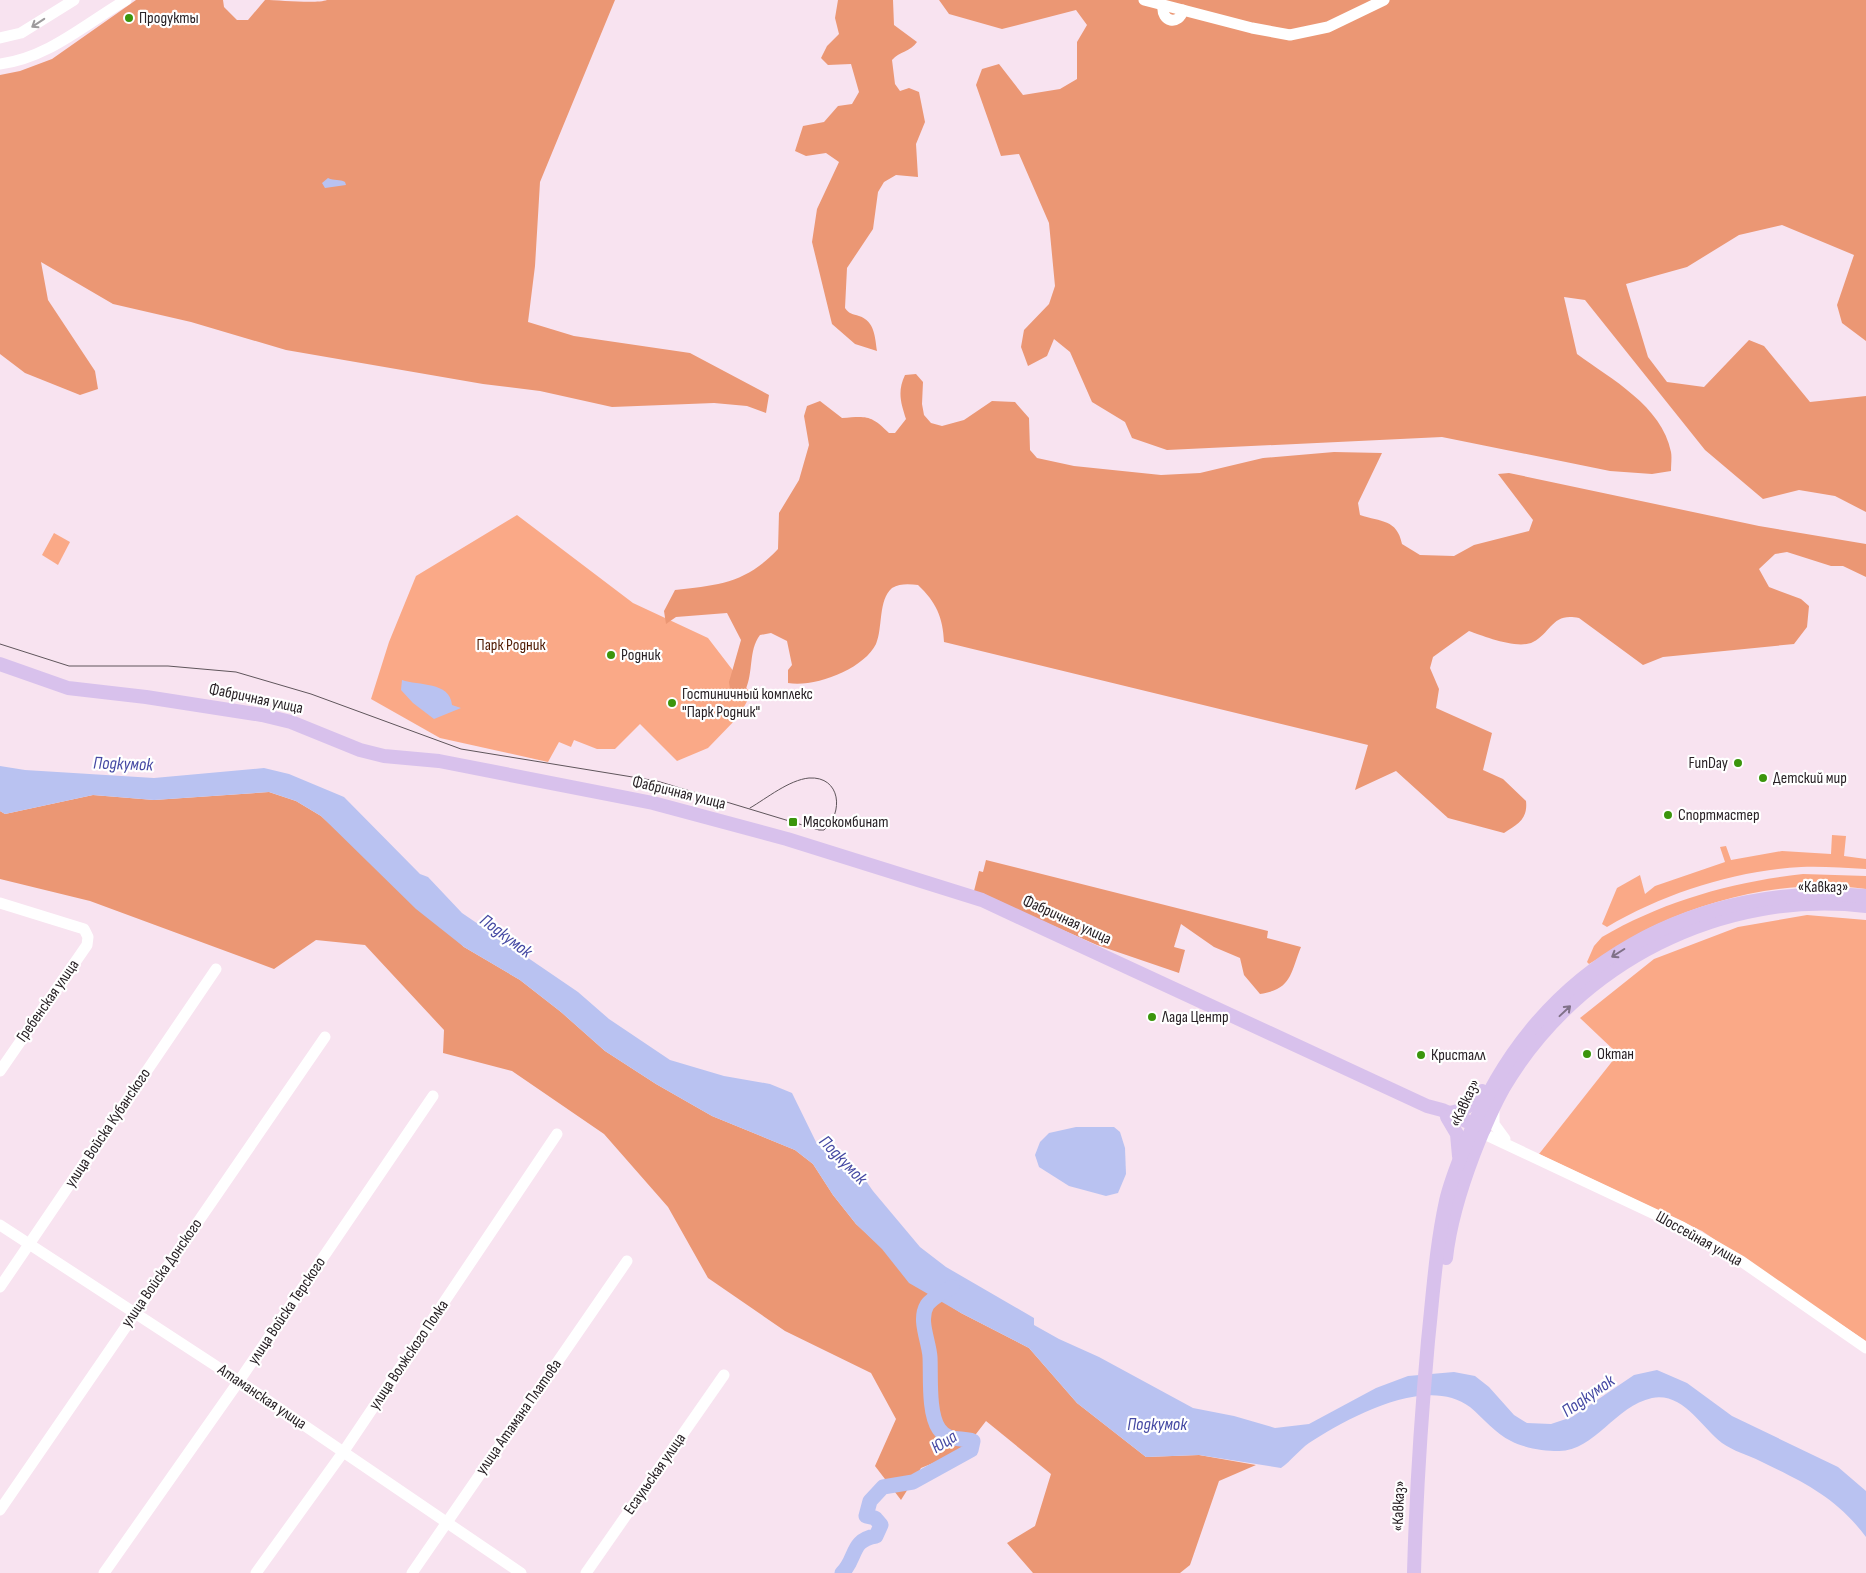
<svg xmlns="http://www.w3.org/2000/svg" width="1866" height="1573" font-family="'Sofia Sans Condensed',sans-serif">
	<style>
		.green { fill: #faa987 }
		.forest { fill: #eb9774 }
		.water { fill: #b9c2f1 }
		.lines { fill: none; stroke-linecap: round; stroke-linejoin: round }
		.river { stroke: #b9c2f1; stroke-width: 15 }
		.minor { stroke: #fff; stroke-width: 11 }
		.major { stroke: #d8c1ec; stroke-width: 14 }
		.tram { stroke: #5f555b; stroke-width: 1 }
		.oneway { stroke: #9e9b9d }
		.oneway2 { stroke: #807188 }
		.poi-dot { fill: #3b950c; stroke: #fff; stroke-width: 2 }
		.labels { text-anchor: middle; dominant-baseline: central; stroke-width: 4.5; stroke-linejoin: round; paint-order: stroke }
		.poi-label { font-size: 16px; fill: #282125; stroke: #fff; text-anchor: start }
		.park-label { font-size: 16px; fill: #4f1b02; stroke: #fff }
		.street-label { font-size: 16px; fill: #282125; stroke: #fff }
		.water-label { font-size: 18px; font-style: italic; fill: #4549a3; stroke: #fff }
	</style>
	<rect width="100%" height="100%" fill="#f8e3f0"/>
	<g class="green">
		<path d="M 517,515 L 633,603 L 708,638 L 751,694 L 739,716 L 708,748 L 677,761 L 640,724 L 615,749 L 597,749 L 574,740 L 571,747 L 559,742 L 548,762 L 440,738 L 371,699 L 389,642 L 416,576 Z"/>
		<path d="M 54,533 L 70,542 L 58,565 L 42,555 Z"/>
		<path d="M 1832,835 L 1846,836 L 1844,856 L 1866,859 L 1866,869 C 1844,868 1822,866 1801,867 C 1734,871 1665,893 1607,927 L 1602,924 L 1617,888 L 1640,875 L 1645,894 L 1655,886 L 1725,862 L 1720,847 L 1726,846 L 1731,860 L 1782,851 L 1831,854 Z"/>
		<path d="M 1803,874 L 1866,876 L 1866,889 C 1798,879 1720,895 1658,924 C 1633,935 1612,951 1589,964 L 1587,962 L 1594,946 L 1602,937 C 1664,901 1732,882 1803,874 Z"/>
		<path d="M 1807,915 L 1866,920 L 1866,1341 L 1702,1231 L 1539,1154 L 1618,1054 L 1580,1018 L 1654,959 L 1738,927 Z"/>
	</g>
	<g class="forest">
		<path d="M 136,0 L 223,0 L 224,7 L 237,20 L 248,20 L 265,0 C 279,0 317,4 327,0 L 615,0 L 540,182 L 535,266 L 528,322 L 574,336 L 690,353 L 769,395 L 766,413 L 747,406 L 714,403 L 612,407 L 540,391 L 483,384 L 286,350 L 191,322 L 113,304 L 41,262 L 48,300 L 95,371 L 98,389 L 80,395 L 25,373 L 0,354 L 0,75 L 20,71 L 52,59 Z"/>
		<path d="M 838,0 L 893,0 L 894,25 L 917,42 C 910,52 900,51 892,60 L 895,84 L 900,91 L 909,88 L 919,92 L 925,122 L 916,144 L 918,177 L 896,175 L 884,182 L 878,192 L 873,229 L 847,268 L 845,308 C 849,314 853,314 859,316 C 875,321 875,338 877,351 L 855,344 L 832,324 L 812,242 L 817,209 L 839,162 L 826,153 L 806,156 L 795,151 L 803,126 L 824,122 L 838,106 L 852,104 L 859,92 L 851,64 L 828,65 L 821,58 L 827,46 L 839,34 L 835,18 Z"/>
		<path d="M 939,0 L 1866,0 L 1866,341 L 1842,323 L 1837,305 L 1854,255 L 1782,225 L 1739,235 L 1687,267 L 1626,284 L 1648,357 L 1667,382 L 1704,387 L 1749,340 L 1764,346 L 1810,402 L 1866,396 L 1866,512 L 1835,496 L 1799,490 L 1763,499 L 1705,450 L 1585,300 L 1564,297 L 1577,354 C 1611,379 1662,406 1671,452 C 1672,457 1671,465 1671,471 L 1652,474 L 1610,471 L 1442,437 L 1167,450 L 1132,438 L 1125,422 L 1092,402 L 1070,352 L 1054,339 L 1047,356 L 1028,366 L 1021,347 L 1024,330 L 1049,304 L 1055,286 L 1049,223 L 1019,154 L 1001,156 L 976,85 L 982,69 L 999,64 L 1023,95 L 1060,89 L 1077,79 L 1077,42 L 1087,25 L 1076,10 L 1002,29 L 949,14 Z"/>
		<path d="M 916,374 L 923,382 L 922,404 L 924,415 L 931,423 L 942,426 L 964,420 L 992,401 L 1015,402 L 1029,418 L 1030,450 L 1037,458 L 1074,466 L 1161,475 L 1200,473 L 1263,458 L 1334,452 L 1382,453 L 1358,503 L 1360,515 C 1381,522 1397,519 1402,544 L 1420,555 L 1454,556 L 1474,545 L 1529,531 L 1533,520 L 1498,474 L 1509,473 L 1759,526 L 1866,544 L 1866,577 L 1843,566 L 1831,566 L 1787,552 L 1775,554 L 1759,569 L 1769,587 L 1801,599 L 1809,606 L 1807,627 L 1794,644 L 1663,657 L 1643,665 L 1579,618 C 1552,612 1552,632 1533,642 C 1518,650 1483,636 1469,631 L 1433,657 L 1430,668 L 1439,689 L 1436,708 L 1492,733 L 1483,770 L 1503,779 L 1526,801 C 1528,819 1518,824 1504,833 L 1448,818 L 1396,771 L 1355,790 L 1368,745 L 944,642 C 943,617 936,602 918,585 C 910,584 900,583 892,588 C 878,600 883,628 876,644 C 864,669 814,688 788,683 L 788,670 L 792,665 L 787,641 L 771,633 L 760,635 C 748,651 754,672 745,691 L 740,693 L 730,689 L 729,682 L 741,640 L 727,613 L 676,617 L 666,624 L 664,611 L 675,590 C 719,585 746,583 778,549 L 779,513 L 799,480 L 809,445 L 804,416 L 807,406 L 820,401 L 842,418 C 867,416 871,415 889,433 L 895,433 L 906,419 C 901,403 897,392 905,375 Z"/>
		<path d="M 269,792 L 296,801 L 321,816 L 464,947 L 520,980 L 561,1012 L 605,1051 L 656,1084 L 712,1116 L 795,1150 L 813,1164 L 833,1195 L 856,1224 L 936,1297 L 961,1313 L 1029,1348 L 1077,1403 L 1146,1457 L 1199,1455 L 1256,1465 L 1219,1481 L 1190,1565 L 1180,1573 L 1033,1573 L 1007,1543 L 1035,1526 L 1051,1474 L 986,1421 L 966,1447 L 953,1455 L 921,1468 L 901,1500 L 875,1466 L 896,1419 L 871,1373 L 785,1331 L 708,1278 L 668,1207 L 604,1134 L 512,1071 L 443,1053 L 444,1030 L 365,945 L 316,940 L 274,969 L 90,901 L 0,879 L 0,811 L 5,814 L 93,795 L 154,800 Z"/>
		<path d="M 986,860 L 1268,931 L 1267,938 L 1301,947 C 1290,974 1292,989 1260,994 L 1244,975 L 1240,958 L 1214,947 L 1181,924 L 1174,947 L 1185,950 L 1179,973 L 1097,945 L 974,891 L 979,871 L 983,872 Z"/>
	</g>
	<g class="water">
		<path d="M 328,178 C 334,181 340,179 345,182 L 346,185 L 325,188 L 322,183 Z"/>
		<path d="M 402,680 C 418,686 450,681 452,705 L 461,708 L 434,719 L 413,703 L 401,690 Z"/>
		<path d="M 0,766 L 25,770 L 154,778 L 264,768 L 289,774 L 344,797 L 420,874 L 428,877 L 462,913 L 578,992 L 609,1019 L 670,1060 L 724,1076 L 770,1084 L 792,1093 L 817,1144 L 843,1158 L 861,1174 L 873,1191 L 920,1247 L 946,1267 L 1034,1318 L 1034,1325 L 1059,1339 L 1099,1357 L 1193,1408 L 1234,1416 L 1275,1428 L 1309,1424 L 1376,1388 L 1408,1376 L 1454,1372 L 1475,1376 L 1489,1387 L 1514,1415 L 1527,1423 L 1551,1424 L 1572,1417 L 1634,1375 L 1657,1370 L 1687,1383 L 1732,1416 L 1838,1467 L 1866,1491 L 1866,1537 C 1836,1497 1803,1482 1760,1461 C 1748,1455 1733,1451 1722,1443 C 1701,1427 1683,1392 1652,1398 C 1615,1406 1594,1452 1558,1451 C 1544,1451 1524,1448 1511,1441 C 1496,1434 1483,1418 1470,1407 C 1427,1374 1347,1418 1309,1443 C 1299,1450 1291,1461 1281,1468 L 1199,1455 L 1146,1457 L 1077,1403 L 1029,1348 L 961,1313 L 909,1283 L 882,1249 L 856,1224 L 833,1195 L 813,1164 L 795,1150 L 712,1116 L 656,1084 L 605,1051 L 561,1012 L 520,980 L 464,947 L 416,909 L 321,816 L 296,801 L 269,792 L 154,800 L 93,795 L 5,814 L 0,811 Z"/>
		<path d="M 1076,1127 L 1114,1127 L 1120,1132 L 1125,1148 L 1126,1174 L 1118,1193 L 1106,1196 L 1069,1186 L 1039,1167 L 1035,1155 L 1040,1142 L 1049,1133 Z"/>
	</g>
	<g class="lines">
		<path class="river" d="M 842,1573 C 857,1559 850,1540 876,1536 L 881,1525 L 875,1518 L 866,1516 L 870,1501 L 883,1487 L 913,1482 L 971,1450 L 973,1441 C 961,1437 948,1442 939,1429 C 928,1413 931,1376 930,1357 C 929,1341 918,1320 927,1305 C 932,1298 945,1291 952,1287"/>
		<g class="minor">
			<path d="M 1144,0 L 1252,28 L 1290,35 L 1328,27 L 1384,0"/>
			<path d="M 1163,6 C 1161,22 1179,26 1183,10"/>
			<path d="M 0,38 L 21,33 L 74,0"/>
			<path d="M 0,64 C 48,58 85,24 126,0"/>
			<path d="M 0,903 L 84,929 L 88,937 L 87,945 L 0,1071"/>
			<path d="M 1494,1108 L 1494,1124 L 1505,1139"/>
			<path d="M 1482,1133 L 1682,1227 L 1741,1261 L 1866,1348"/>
			<path d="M 0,1225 L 239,1381 L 521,1573"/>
			<path d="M 0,1287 L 216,969"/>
			<path d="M 0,1510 L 325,1037"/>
			<path d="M 104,1573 L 239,1381 L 433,1096"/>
			<path d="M 256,1573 L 344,1451 L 557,1134"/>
			<path d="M 412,1573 L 627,1261"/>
			<path d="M 586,1573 L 724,1375"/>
		</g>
		<g class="major">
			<path d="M 0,664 L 68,688 L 146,697 L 262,715 L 291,722 L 360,750 L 384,756 L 439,761 L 653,803 L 787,839 L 982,900 L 1427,1106 L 1442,1110 L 1484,1129"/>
			<path d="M 1449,1113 C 1464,1112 1474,1103 1482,1091"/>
			<path d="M 1447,1117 L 1457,1134 L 1459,1156"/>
			<path d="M 1446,1258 C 1450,1221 1461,1187 1474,1153 C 1483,1130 1492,1108 1504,1087 C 1578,962 1722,889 1866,906"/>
			<path d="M 1414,1573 C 1416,1496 1421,1419 1428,1341 C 1433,1294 1436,1247 1446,1201 C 1451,1179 1460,1159 1468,1138 C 1501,1056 1555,988 1633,944 C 1704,904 1785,889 1866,896"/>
		</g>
		<path class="tram" d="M 0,644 L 69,666 L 168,666 L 236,672 L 311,694 L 461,749 L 657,781 L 819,830 L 824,830 C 844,813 841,776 809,778 C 789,780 767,798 750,808"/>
	</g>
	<defs><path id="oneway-shaft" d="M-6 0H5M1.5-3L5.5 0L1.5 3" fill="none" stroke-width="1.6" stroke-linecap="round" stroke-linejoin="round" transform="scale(1.25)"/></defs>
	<use class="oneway" href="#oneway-shaft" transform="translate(38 23) rotate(147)"/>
	<g class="oneway2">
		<use href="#oneway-shaft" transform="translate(1618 953) rotate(148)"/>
		<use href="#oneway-shaft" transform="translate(1565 1011) rotate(-43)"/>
	</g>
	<g class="poi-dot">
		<circle cx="129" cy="18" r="5"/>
		<circle cx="611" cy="655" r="5"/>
		<circle cx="672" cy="703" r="5"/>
		<circle cx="1738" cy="763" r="5"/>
		<circle cx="1763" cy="778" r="5"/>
		<circle cx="1668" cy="815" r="5"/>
		<rect x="788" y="817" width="10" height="10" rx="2.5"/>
		<circle cx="1152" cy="1017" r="5"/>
		<circle cx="1587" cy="1054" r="5"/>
		<circle cx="1421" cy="1055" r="5"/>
	</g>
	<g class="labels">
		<g class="poi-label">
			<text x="139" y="18">Продукты</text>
			<text x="621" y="655">Родник</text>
			<text x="682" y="694">Гостиничный комплекс<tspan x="682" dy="18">"Парк Родник"</tspan></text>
			<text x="1728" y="763" text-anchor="end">FunDay</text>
			<text x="1773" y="778">Детский мир</text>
			<text x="1678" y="815">Спортмастер</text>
			<text x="803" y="822">Мясокомбинат</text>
			<text x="1162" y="1017">Лада Центр</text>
			<text x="1597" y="1054">Октан</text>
			<text x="1431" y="1055">Кристалл</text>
		</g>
		<g class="park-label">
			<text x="511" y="645">Парк Родник</text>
		</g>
		<g class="street-label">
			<text transform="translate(256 699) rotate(12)">Фабричная улица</text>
			<text transform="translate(679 793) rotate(14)">Фабричная улица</text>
			<text x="1823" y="887">«Кавказ»</text>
			<text transform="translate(1067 920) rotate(25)">Фабричная улица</text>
			<text transform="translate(48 1001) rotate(-55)">Гребенская улица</text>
			<text transform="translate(1465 1103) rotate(-65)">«Кавказ»</text>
			<text transform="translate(108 1128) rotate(-56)">улица Войска Кубанского</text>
			<text transform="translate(1699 1239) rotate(29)">Шоссейная улица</text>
			<text transform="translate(162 1273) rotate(-55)">улица Войска Донского</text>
			<text transform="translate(287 1311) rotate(-56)">улица Войска Терского</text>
			<text transform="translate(409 1355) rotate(-56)">улица Волжского Полка</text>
			<text transform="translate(262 1397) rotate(34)">Атаманская улица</text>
			<text transform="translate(519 1417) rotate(-55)">улица Атамана Платова</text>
			<text transform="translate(655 1474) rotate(-55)">Есаульская улица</text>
			<text transform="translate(1399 1506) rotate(-88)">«Кавказ»</text>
		</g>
		<g class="water-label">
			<text transform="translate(123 764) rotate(2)">Подкумок</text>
			<text transform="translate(506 936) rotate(37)">Подкумок</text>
			<text transform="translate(843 1160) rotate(46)">Подкумок</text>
			<text transform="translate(1588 1396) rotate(-35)">Подкумок</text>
			<text x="1157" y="1424">Подкумок</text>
			<text transform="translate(944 1442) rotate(-32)">Юца</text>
		</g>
	</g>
</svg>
